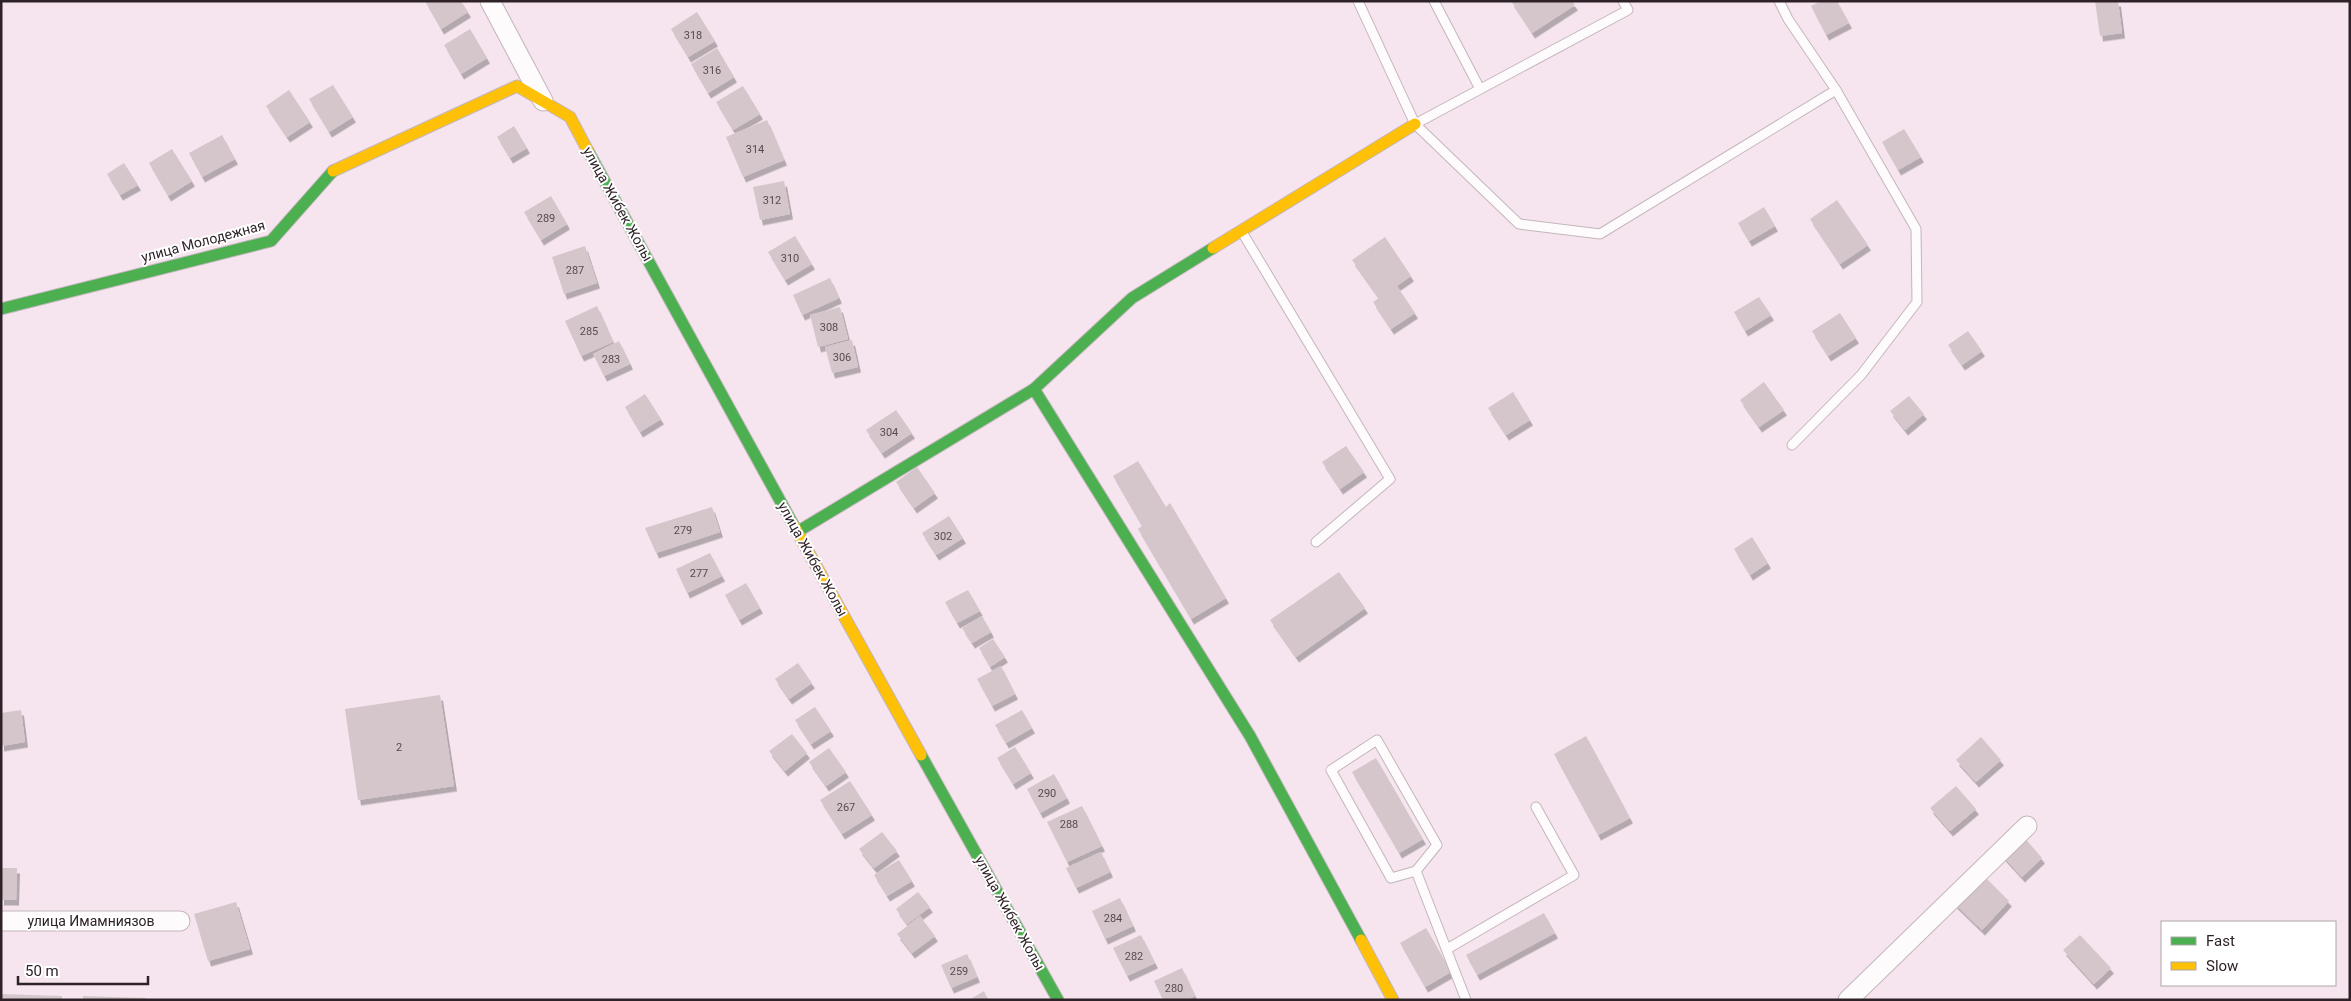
<svg xmlns="http://www.w3.org/2000/svg" width="2351" height="1001" font-family="Roboto,sans-serif">
	<style>
		.building { fill: #d4c6ca; filter: url(#shadow) }
		.lines { fill: none; stroke-linecap: round; stroke-linejoin: round }
		.lane-casing { stroke: #c3b6bc; stroke-width: 11 }
		.street-casing { stroke: #c3b6bc; stroke-width: 21 }
		.fast-casing { stroke: #c3b6bc; stroke-width: 13 }
		.slow-casing { stroke: #c3b6bc; stroke-width: 13 }
		.lane { stroke: #fefbfc; stroke-width: 9 }
		.street { stroke: #fefbfc; stroke-width: 19 }
		.fast { stroke: #4caf50; stroke-width: 11 }
		.slow { stroke: #ffc107; stroke-width: 11 }
		.labels { text-anchor: middle; dominant-baseline: central; stroke-width: 4; stroke-linejoin: round; paint-order: stroke }
		.number-label { font-size: 11px; fill: #584b50 }
		.street-label { font-size: 14px; fill: #2e2228; stroke: #fff }
	</style>
	<defs>
		<filter id="shadow"><feDropShadow dx="3" dy="5.5" stdDeviation="0" flood-color="#0004"/></filter>
	</defs>
	<rect width="100%" height="100%" fill="#f6e5ee"/>
	<g class="building">
		<path d="M 425,1 L 461,1 L 468,12 L 441,29 Z"/>
		<path d="M 1511,1 L 1572,1 L 1575,5 L 1532,33 Z"/>
		<path d="M 1821,1 L 1837,1 L 1849,23 L 1826,35 L 1811,6 Z"/>
		<path d="M 2095,1 L 2118,1 L 2122,33 L 2100,36 Z"/>
		<path d="M 697,12 L 715,41 L 688,57 L 671,29 Z"/>
		<path d="M 470,29 L 487,58 L 461,74 L 444,45 Z"/>
		<path d="M 717,48 L 734,77 L 708,93 L 691,64 Z"/>
		<path d="M 333,85 L 353,117 L 329,132 L 309,99 Z"/>
		<path d="M 743,86 L 760,114 L 733,130 L 716,102 Z"/>
		<path d="M 289,90 L 310,122 L 287,137 L 266,106 Z"/>
		<path d="M 767,120 L 784,160 L 743,177 L 726,137 Z"/>
		<path d="M 514,126 L 527,148 L 510,158 L 497,137 Z"/>
		<path d="M 1904,129 L 1921,157 L 1898,170 L 1882,142 Z"/>
		<path d="M 222,135 L 235,159 L 202,177 L 189,153 Z"/>
		<path d="M 172,149 L 192,181 L 168,196 L 149,163 Z"/>
		<path d="M 124,163 L 138,185 L 120,195 L 107,174 Z"/>
		<path d="M 784,181 L 790,214 L 760,220 L 753,187 Z"/>
		<path d="M 551,196 L 567,224 L 541,240 L 524,212 Z"/>
		<path d="M 1837,200 L 1868,245 L 1840,264 L 1810,219 Z"/>
		<path d="M 1764,207 L 1775,226 L 1749,241 L 1738,223 Z"/>
		<path d="M 795,236 L 812,264 L 785,280 L 768,252 Z"/>
		<path d="M 1385,237 L 1411,276 L 1379,298 L 1352,260 Z"/>
		<path d="M 585,246 L 597,283 L 564,294 L 552,257 Z"/>
		<path d="M 830,278 L 839,298 L 802,315 L 793,295 Z"/>
		<path d="M 1397,286 L 1415,313 L 1391,329 L 1373,302 Z"/>
		<path d="M 1759,297 L 1771,315 L 1745,331 L 1734,312 Z"/>
		<path d="M 597,306 L 613,342 L 581,356 L 565,321 Z"/>
		<path d="M 840,307 L 848,339 L 818,347 L 810,315 Z"/>
		<path d="M 1840,313 L 1856,338 L 1828,356 L 1812,331 Z"/>
		<path d="M 1968,331 L 1982,351 L 1962,365 L 1948,345 Z"/>
		<path d="M 852,340 L 858,367 L 832,373 L 825,347 Z"/>
		<path d="M 619,341 L 630,364 L 604,376 L 593,354 Z"/>
		<path d="M 1764,382 L 1784,410 L 1759,427 L 1740,400 Z"/>
		<path d="M 1513,392 L 1530,420 L 1506,435 L 1488,408 Z"/>
		<path d="M 645,394 L 661,419 L 640,432 L 625,407 Z"/>
		<path d="M 1909,396 L 1924,414 L 1905,430 L 1890,411 Z"/>
		<path d="M 896,410 L 912,433 L 882,453 L 866,430 Z"/>
		<path d="M 1346,446 L 1364,472 L 1340,489 L 1322,462 Z"/>
		<path d="M 1138,461 L 1166,507 L 1170,503 L 1226,598 L 1191,619 L 1138,529 L 1142,526 L 1113,476 Z"/>
		<path d="M 917,467 L 935,493 L 914,508 L 896,482 Z"/>
		<path d="M 712,507 L 720,532 L 656,553 L 645,528 Z"/>
		<path d="M 949,516 L 963,538 L 936,555 L 922,533 Z"/>
		<path d="M 1752,537 L 1768,563 L 1750,575 L 1734,549 Z"/>
		<path d="M 710,553 L 722,576 L 687,593 L 676,569 Z"/>
		<path d="M 1339,572 L 1365,608 L 1296,657 L 1270,620 Z"/>
		<path d="M 746,583 L 760,608 L 739,620 L 725,595 Z"/>
		<path d="M 968,590 L 980,611 L 957,623 L 945,602 Z"/>
		<path d="M 982,616 L 991,632 L 972,643 L 962,628 Z"/>
		<path d="M 993,639 L 1005,657 L 990,667 L 979,648 Z"/>
		<path d="M 798,663 L 812,683 L 789,699 L 775,679 Z"/>
		<path d="M 1001,666 L 1015,694 L 992,706 L 977,679 Z"/>
		<path d="M 440,695 L 454,786 L 358,800 L 345,709 Z"/>
		<path d="M 815,707 L 831,731 L 811,744 L 795,720 Z"/>
		<path d="M 21,710 L 25,742 L 1,746 L 1,713 Z"/>
		<path d="M 1022,710 L 1032,728 L 1006,743 L 995,725 Z"/>
		<path d="M 792,734 L 807,753 L 785,771 L 769,751 Z"/>
		<path d="M 1586,736 L 1630,818 L 1598,835 L 1554,754 Z"/>
		<path d="M 1981,737 L 2001,760 L 1976,782 L 1956,760 Z"/>
		<path d="M 1015,747 L 1031,773 L 1013,784 L 997,758 Z"/>
		<path d="M 829,748 L 846,772 L 826,786 L 809,762 Z"/>
		<path d="M 1376,758 L 1423,839 L 1399,853 L 1352,772 Z"/>
		<path d="M 1054,774 L 1067,798 L 1040,813 L 1027,789 Z"/>
		<path d="M 850,781 L 872,815 L 842,834 L 820,800 Z"/>
		<path d="M 1956,786 L 1976,809 L 1950,831 L 1930,808 Z"/>
		<path d="M 1082,806 L 1102,846 L 1067,862 L 1047,822 Z"/>
		<path d="M 882,832 L 897,851 L 874,868 L 859,849 Z"/>
		<path d="M 2023,836 L 2042,858 L 2022,877 L 2002,855 Z"/>
		<path d="M 1101,852 L 1110,872 L 1076,888 L 1066,868 Z"/>
		<path d="M 899,860 L 912,881 L 887,896 L 874,875 Z"/>
		<path d="M 1,868 L 17,868 L 16,900 L 1,900 Z"/>
		<path d="M 1982,874 L 2009,901 L 1982,930 L 1954,903 Z"/>
		<path d="M 918,892 L 930,907 L 907,924 L 896,909 Z"/>
		<path d="M 1120,898 L 1133,926 L 1105,939 L 1092,911 Z"/>
		<path d="M 236,902 L 250,949 L 208,961 L 194,914 Z"/>
		<path d="M 1544,913 L 1555,933 L 1477,975 L 1466,955 Z"/>
		<path d="M 920,916 L 935,936 L 912,953 L 897,934 Z"/>
		<path d="M 1426,928 L 1451,972 L 1425,987 L 1400,943 Z"/>
		<path d="M 1141,935 L 1155,963 L 1127,976 L 1113,948 Z"/>
		<path d="M 2080,935 L 2111,968 L 2094,984 L 2063,950 Z"/>
		<path d="M 967,954 L 977,977 L 951,988 L 941,965 Z"/>
		<path d="M 1182,968 L 1195,996 L 1187,1000 L 1163,1000 L 1154,981 Z"/>
		<path d="M 984,991 L 988,1000 L 969,1000 Z"/>
		<path d="M 1,994 L 62,996 L 62,1000 L 1,1000 Z"/>
		<path d="M 83,996 L 146,998 L 146,1000 L 83,1000 Z"/>
	</g>
	<g class="lines">
		<g class="lane-casing">
			<g id="lane">
				<path d="M 1358,1 L 1415,124 L 1519,224 L 1600,234 L 1836,90"/>
				<path d="M 1434,1 L 1480,89"/>
				<path d="M 1779,1 L 1788,19 L 1836,90 L 1916,229 L 1917,302 L 1861,375 L 1792,445"/>
				<path d="M 1417,123 L 1628,10 L 1623,1"/>
				<path d="M 1242,232 L 1390,479 L 1316,542"/>
				<path d="M 1377,740 L 1437,845 L 1416,871 L 1391,878 L 1331,770 Z"/>
				<path d="M 1416,871 L 1466,1000"/>
				<path d="M 1447,949 L 1574,875 L 1536,807"/>
			</g>
		</g>
		<g class="street-casing">
			<g id="street">
				<path d="M 490,1 L 543,101"/>
				<path d="M 1,921 L 180,921"/>
				<path d="M 1848,1000 L 2027,826"/>
			</g>
		</g>
		<g class="fast-casing">
			<g id="fast">
				<path d="M 588,151 L 794,526"/>
				<path d="M 1,309 L 271,241 L 333,171"/>
				<path d="M 1034,389 L 1250,736 L 1361,940"/>
				<path d="M 797,532 L 1034,389 L 1132,298 L 1213,248"/>
				<path d="M 921,755 L 1058,1000"/>
			</g>
		</g>
		<g class="slow-casing">
			<g id="slow">
				<path d="M 333,171 L 517,86 L 570,117 L 588,151"/>
				<path d="M 1213,248 L 1415,124"/>
				<path d="M 794,526 L 921,755"/>
				<path d="M 1361,940 L 1393,1000"/>
			</g>
		</g>
		<use href="#lane" class="lane"/>
		<use href="#street" class="street"/>
		<use href="#fast" class="fast"/>
		<use href="#slow" class="slow"/>
	</g>
	<g class="labels">
		<g class="number-label">
			<text x="693" y="35">318</text>
			<text x="712" y="70">316</text>
			<text x="755" y="149">314</text>
			<text x="772" y="200">312</text>
			<text x="546" y="218">289</text>
			<text x="790" y="258">310</text>
			<text x="575" y="270">287</text>
			<text x="829" y="327">308</text>
			<text x="589" y="331">285</text>
			<text x="842" y="357">306</text>
			<text x="611" y="359">283</text>
			<text x="889" y="432">304</text>
			<text x="683" y="530">279</text>
			<text x="943" y="536">302</text>
			<text x="699" y="573">277</text>
			<text x="399" y="747">2</text>
			<text x="1047" y="793">290</text>
			<text x="846" y="807">267</text>
			<text x="1069" y="824">288</text>
			<text x="1113" y="918">284</text>
			<text x="1134" y="956">282</text>
			<text x="959" y="971">259</text>
			<text x="1174" y="988">280</text>
		</g>
		<g class="street-label">
			<text transform="translate(618 204) rotate(61)">улица Жибек Жолы</text>
			<text transform="translate(203 241) rotate(-15)">улица Молодежная</text>
			<text transform="translate(813 559) rotate(61)">улица Жибек Жолы</text>
			<text transform="translate(1010 913) rotate(61)">улица Жибек Жолы</text>
			<text x="91" y="921">улица Имамниязов</text>
		</g>
	</g>
	<rect width="2351" height="1001" fill="none" stroke="#2e2228" stroke-width="5"/>
	<rect x="2161" y="921" width="175" height="65" fill="#ffffff" stroke="#aba7a9"/>
	<rect x="2171" y="937" width="25" height="8" fill="#4caf50" stroke="#aba7a9"/>
	<text x="2206" y="946" font-size="15" fill="#2e2228">Fast</text>
	<rect x="2171" y="962" width="25" height="8" fill="#ffc107" stroke="#aba7a9"/>
	<text x="2206" y="971" font-size="15" fill="#2e2228">Slow</text>
	<path d="M18 976v8h130v-8" fill="none" stroke="#2e2228" stroke-width="2.5"/>
	<text x="25" y="976" font-size="15" fill="#2e2228" stroke="#ffffff" stroke-width="4" paint-order="stroke">50 m</text>
</svg>
